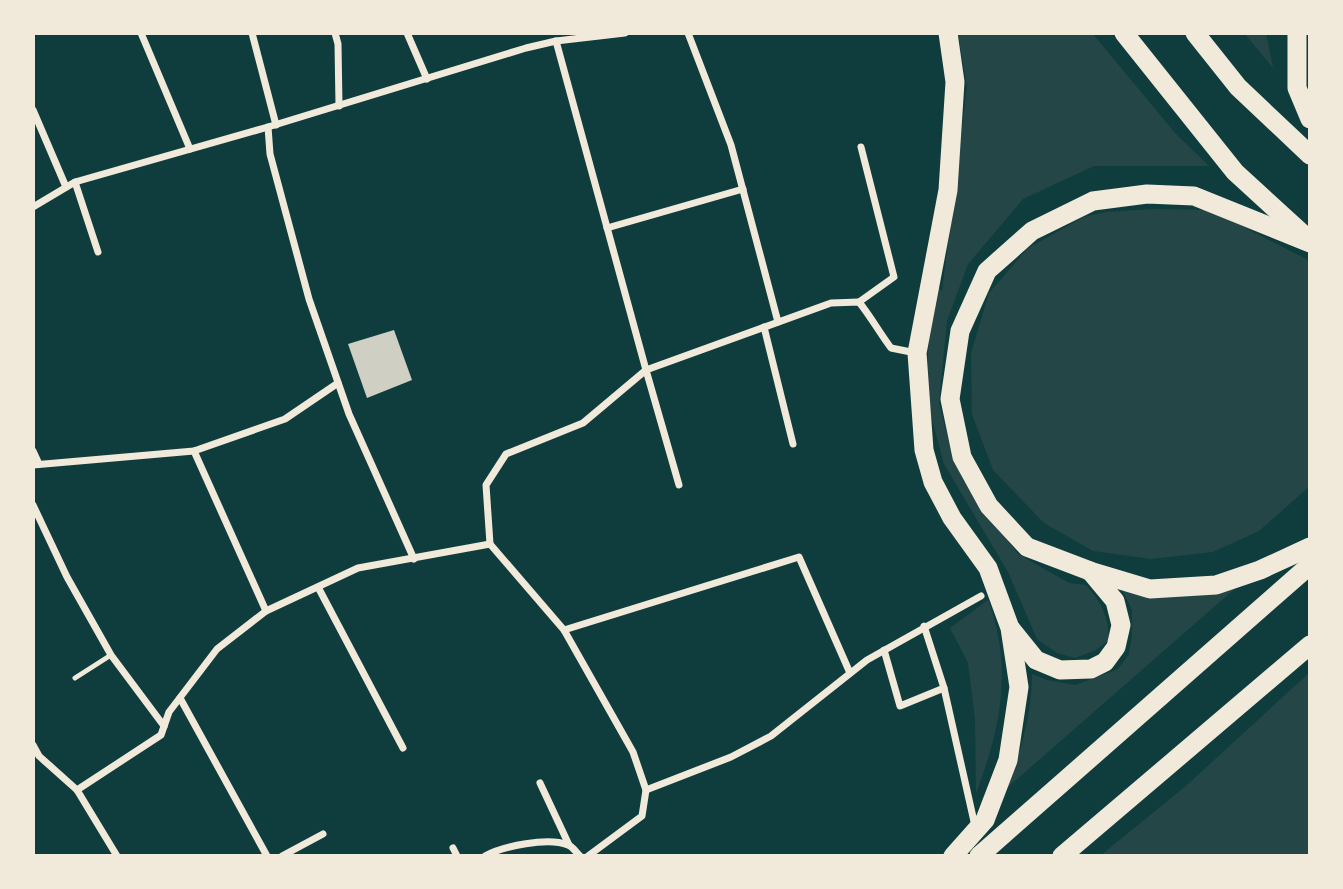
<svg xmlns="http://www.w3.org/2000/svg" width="1343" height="889" font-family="Quicksand,sans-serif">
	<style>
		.green { fill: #244646 }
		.building { fill: #cfcfc3 }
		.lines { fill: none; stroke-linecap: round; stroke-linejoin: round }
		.service { stroke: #f1e9da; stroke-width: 5 }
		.minor { stroke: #f1e9da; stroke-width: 7 }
		.trunk { stroke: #f1e9da; stroke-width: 19 }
	</style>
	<rect width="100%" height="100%" fill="#0f3d3e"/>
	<g class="green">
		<path d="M 958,33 L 1092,33 L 1175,133 L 1209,166 L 1094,166 L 1023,199 L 968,264 L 947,321 L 939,403 L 949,443 L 963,480 L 1018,554 L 1069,583 L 1086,585 C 1102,603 1108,616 1109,640 L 1096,650 L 1075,658 L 1057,653 L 1037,639 L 1008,572 L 944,464 L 925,393 L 929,339 L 937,284 L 942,292 L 967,87 Z"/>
		<path d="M 1244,33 L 1266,33 L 1273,68 Z"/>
		<path d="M 1154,209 L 1211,210 L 1310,261 L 1310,486 L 1259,531 L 1213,552 L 1151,559 L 1093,551 L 1044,523 L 993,470 L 972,414 L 971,353 L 989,293 L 1028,248 L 1084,217 L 1106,212 Z"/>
		<path d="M 1238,586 L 1008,787 C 1021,750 1032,713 1032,674 L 1047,680 L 1075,685 L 1118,669 L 1129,654 L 1132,635 L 1132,610 L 1122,589 Z"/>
		<path d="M 988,600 C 1013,667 1001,728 976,793 L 975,719 L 968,663 L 950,628 Z"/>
		<path d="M 1310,672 L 1310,856 L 1100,856 L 1187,785 Z"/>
	</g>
	<path class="building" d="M 394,330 L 412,380 L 367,398 L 348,344 Z"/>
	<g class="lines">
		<path class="service" d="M 75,678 L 111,655"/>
		<g class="minor">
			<path d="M 141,33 L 190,149"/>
			<path d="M 252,33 L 276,125"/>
			<path d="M 335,33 L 338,44 L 339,106"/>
			<path d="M 407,33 L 427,79"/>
			<path d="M 688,33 L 731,145 L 778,322"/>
			<path d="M 33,110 L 66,187"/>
			<path d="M 268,127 L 270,154 L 309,299 L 349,414 L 414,559"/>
			<path d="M 75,182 L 98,252"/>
			<path d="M 33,207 L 75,182 L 268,127 L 526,48 L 556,41 L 625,33"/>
			<path d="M 607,228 L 743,189"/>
			<path d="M 859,302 L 894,277 L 861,147"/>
			<path d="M 764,327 L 793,444"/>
			<path d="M 33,451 L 39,464"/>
			<path d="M 194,451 L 266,611"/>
			<path d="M 33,465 L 194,451 L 285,419 L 338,383"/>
			<path d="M 679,485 L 646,370 L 831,303 L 859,302 C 871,317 879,332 891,348 L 916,353"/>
			<path d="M 33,505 L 67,577 L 111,655 L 164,726"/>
			<path d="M 490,544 L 486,485 L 506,454 L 583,423 L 646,370 L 556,41"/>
			<path d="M 318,587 L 403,748"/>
			<path d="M 924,626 L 944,688 L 975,826"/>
			<path d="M 564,630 L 799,557 L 850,673"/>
			<path d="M 884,650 L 900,706 L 944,688"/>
			<path d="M 180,698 L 267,856"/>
			<path d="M 33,745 L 39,756 L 77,790 L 117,856"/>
			<path d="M 540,783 L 569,845"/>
			<path d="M 77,790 L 161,735 L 169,712 L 217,649 L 266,611 L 358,568 L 490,544 L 564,630 L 633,752 L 646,790 L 642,816 L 588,856"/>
			<path d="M 646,790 L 731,757 L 771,736 L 867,660 L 981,596"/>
			<path d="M 453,848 L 457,856"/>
			<path d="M 282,856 L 323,834"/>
			<path d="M 485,856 C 503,846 548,837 568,845 C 572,846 576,852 580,856"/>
		</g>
		<g class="trunk">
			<path d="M 948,33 L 955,82 L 948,190 L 917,353 L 924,450 L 933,482 L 952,518 L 988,568 L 1010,628 L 1019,687 L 1008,760 L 985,820 L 953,856"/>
			<path d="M 1124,33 L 1235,172 L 1305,236"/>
			<path d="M 1195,33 L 1238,87 L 1310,155"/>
			<path d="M 1297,33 L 1297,88 L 1310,119"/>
			<path d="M 1310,243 L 1194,196 L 1147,194 L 1093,201 L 1032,231 L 987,271 L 960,331 L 950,399 L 962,457 L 989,506 L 1027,547 L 1090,571 L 1150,589 L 1216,585 L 1260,570 L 1310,547"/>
			<path d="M 1011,629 L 1036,660 L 1060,670 L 1091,669 L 1105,662 L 1116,647 L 1121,625 L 1115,601 L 1090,571"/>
			<path d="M 979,856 L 1310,565"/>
			<path d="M 1062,856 L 1310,645"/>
		</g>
	</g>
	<rect width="1343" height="889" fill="none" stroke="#f1e9da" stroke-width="70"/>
</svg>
